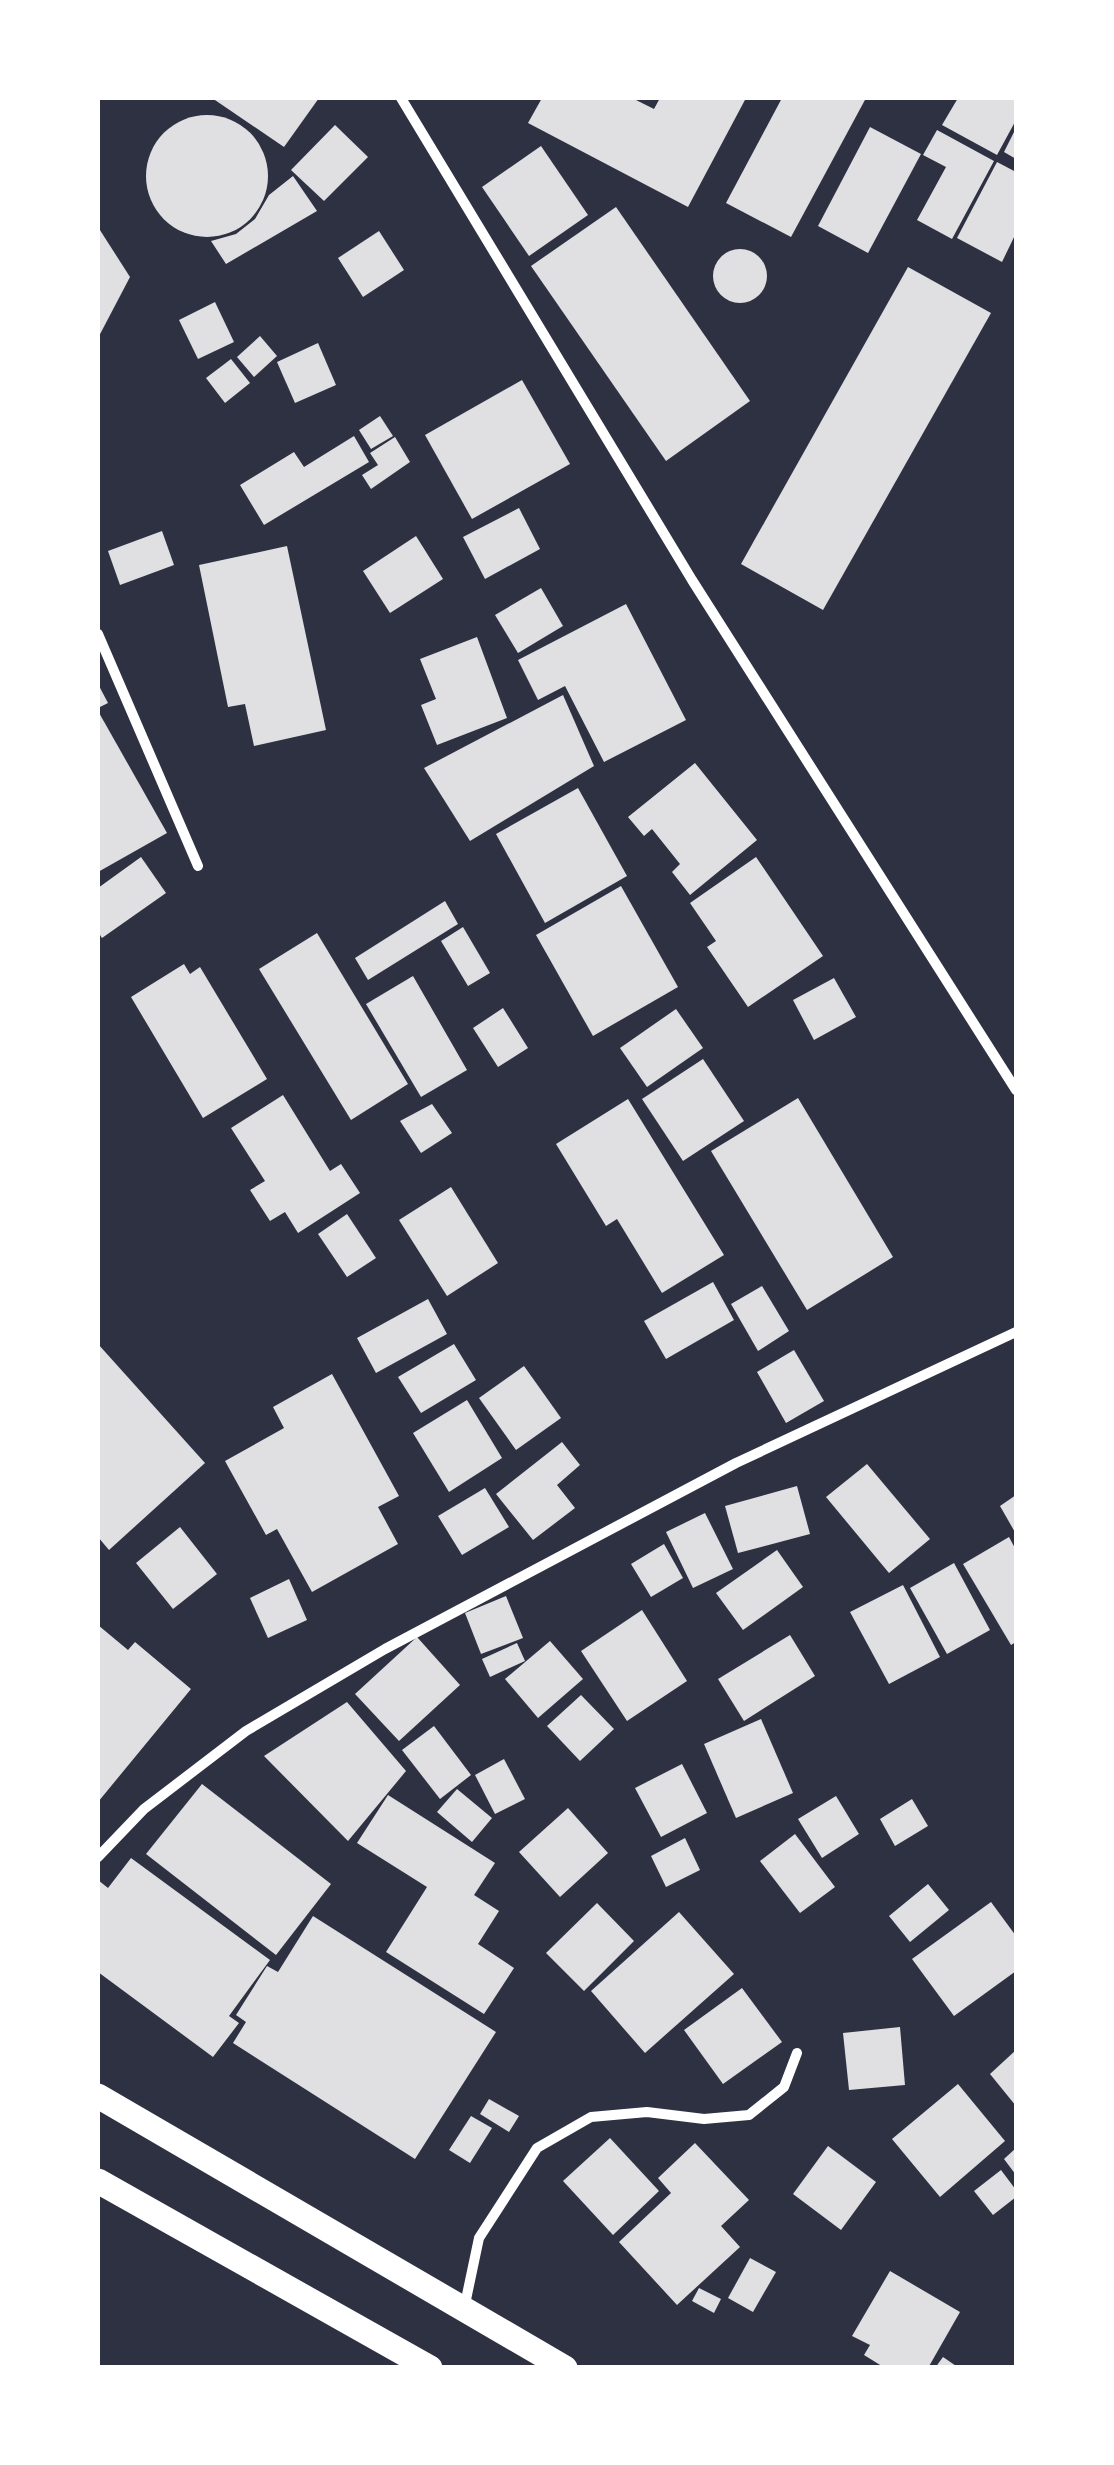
<svg xmlns="http://www.w3.org/2000/svg" width="1114" height="2465" font-family="'Roboto Serif',serif">
	<style>
		.building { fill: #e0e0e3 }
		.lines { fill: none; stroke-linecap: round; stroke-linejoin: round }
		.minor { stroke: #fff; stroke-width: 10 }
		.primary { stroke: #fff; stroke-width: 25 }
	</style>
	<rect width="100%" height="100%" fill="#2d3142"/>
	<g class="building">
		<path d="M 212,98 L 319,98 L 284,147 Z"/>
		<path d="M 542,98 L 632,98 L 654,109 L 660,98 L 746,98 L 688,207 L 528,123 Z"/>
		<path d="M 782,98 L 866,98 L 791,237 L 726,203 Z"/>
		<path d="M 958,98 L 1016,98 L 1016,120 L 997,155 L 942,125 Z"/>
		<circle cx="207" cy="176" r="61"/>
		<path d="M 335,125 L 368,157 L 324,201 L 291,170 Z"/>
		<path d="M 870,127 L 921,154 L 868,253 L 818,226 Z"/>
		<path d="M 1016,128 L 1016,159 L 1004,152 Z"/>
		<path d="M 937,130 L 994,161 L 952,239 L 917,220 L 946,167 L 923,155 Z"/>
		<path d="M 541,146 L 588,215 L 529,256 L 482,187 Z"/>
		<path d="M 997,162 L 1016,172 L 1016,233 L 1002,262 L 957,238 Z"/>
		<path d="M 293,176 L 317,211 L 226,264 L 211,241 L 236,234 L 255,219 L 269,195 Z"/>
		<path d="M 616,207 L 750,401 L 666,461 L 531,266 Z"/>
		<path d="M 98,227 L 130,277 L 98,338 Z"/>
		<path d="M 379,231 L 404,270 L 363,297 L 338,258 Z"/>
		<circle cx="740" cy="276" r="27"/>
		<path d="M 908,267 L 991,313 L 823,610 L 741,564 Z"/>
		<path d="M 215,302 L 234,342 L 198,359 L 179,320 Z"/>
		<path d="M 260,336 L 277,356 L 254,377 L 237,357 Z"/>
		<path d="M 318,343 L 336,385 L 295,403 L 277,362 Z"/>
		<path d="M 231,359 L 250,383 L 225,403 L 206,378 Z"/>
		<path d="M 522,380 L 570,464 L 472,519 L 425,435 Z"/>
		<path d="M 380,416 L 393,436 L 371,449 L 359,430 Z"/>
		<path d="M 354,436 L 369,462 L 264,525 L 240,485 L 294,452 L 304,467 Z"/>
		<path d="M 395,437 L 410,462 L 371,489 L 362,475 L 378,465 L 370,453 Z"/>
		<path d="M 519,508 L 540,549 L 485,579 L 463,537 Z"/>
		<path d="M 162,531 L 174,565 L 120,585 L 108,551 Z"/>
		<path d="M 416,536 L 443,579 L 390,613 L 363,571 Z"/>
		<path d="M 287,546 L 326,730 L 254,746 L 245,704 L 228,707 L 199,565 Z"/>
		<path d="M 541,588 L 563,626 L 518,653 L 495,615 Z"/>
		<path d="M 626,604 L 686,720 L 604,762 L 565,686 L 538,700 L 518,660 Z"/>
		<path d="M 477,637 L 507,718 L 437,745 L 421,705 L 436,699 L 420,659 Z"/>
		<path d="M 98,684 L 108,703 L 98,708 Z"/>
		<path d="M 563,695 L 594,766 L 470,841 L 424,768 Z"/>
		<path d="M 98,711 L 167,833 L 98,872 Z"/>
		<path d="M 695,763 L 757,840 L 690,895 L 672,872 L 680,864 L 652,829 L 644,836 L 628,817 Z"/>
		<path d="M 578,788 L 627,876 L 545,923 L 496,834 Z"/>
		<path d="M 141,857 L 166,893 L 102,938 L 98,932 L 98,888 Z"/>
		<path d="M 756,857 L 823,956 L 748,1007 L 707,947 L 716,941 L 690,903 Z"/>
		<path d="M 621,886 L 678,987 L 593,1036 L 536,935 Z"/>
		<path d="M 445,901 L 458,924 L 368,980 L 355,958 Z"/>
		<path d="M 463,927 L 490,973 L 468,986 L 441,941 Z"/>
		<path d="M 317,933 L 408,1084 L 351,1120 L 259,969 Z"/>
		<path d="M 184,964 L 190,974 L 200,967 L 267,1079 L 203,1118 L 131,997 Z"/>
		<path d="M 413,976 L 467,1070 L 421,1097 L 366,1004 Z"/>
		<path d="M 834,978 L 856,1017 L 814,1040 L 793,1000 Z"/>
		<path d="M 503,1008 L 528,1048 L 498,1067 L 473,1028 Z"/>
		<path d="M 676,1009 L 703,1048 L 647,1087 L 620,1048 Z"/>
		<path d="M 703,1059 L 744,1121 L 683,1161 L 642,1099 Z"/>
		<path d="M 283,1095 L 330,1171 L 341,1164 L 360,1193 L 298,1233 L 285,1212 L 270,1221 L 250,1190 L 265,1181 L 231,1128 Z"/>
		<path d="M 798,1098 L 893,1257 L 807,1310 L 711,1151 Z"/>
		<path d="M 628,1099 L 724,1255 L 662,1293 L 617,1219 L 606,1226 L 556,1144 Z"/>
		<path d="M 432,1104 L 452,1133 L 421,1153 L 400,1121 Z"/>
		<path d="M 451,1187 L 498,1263 L 447,1296 L 399,1220 Z"/>
		<path d="M 347,1214 L 376,1258 L 347,1277 L 318,1234 Z"/>
		<path d="M 713,1282 L 734,1320 L 666,1359 L 644,1321 Z"/>
		<path d="M 762,1286 L 789,1331 L 758,1351 L 731,1304 Z"/>
		<path d="M 428,1299 L 447,1334 L 376,1373 L 357,1338 Z"/>
		<path d="M 98,1344 L 205,1463 L 109,1550 L 98,1537 Z"/>
		<path d="M 454,1344 L 476,1380 L 421,1413 L 398,1377 Z"/>
		<path d="M 794,1350 L 824,1401 L 786,1423 L 757,1372 Z"/>
		<path d="M 524,1366 L 561,1418 L 516,1450 L 479,1398 Z"/>
		<path d="M 332,1374 L 399,1496 L 378,1507 L 398,1544 L 312,1592 L 277,1529 L 266,1535 L 225,1461 L 284,1428 L 273,1407 Z"/>
		<path d="M 467,1400 L 502,1458 L 449,1492 L 413,1433 Z"/>
		<path d="M 562,1442 L 580,1465 L 557,1485 L 575,1508 L 533,1540 L 496,1494 Z"/>
		<path d="M 867,1464 L 930,1539 L 889,1573 L 826,1497 Z"/>
		<path d="M 797,1486 L 810,1534 L 738,1553 L 725,1506 Z"/>
		<path d="M 485,1488 L 509,1527 L 462,1555 L 438,1516 Z"/>
		<path d="M 1016,1495 L 1016,1534 L 1000,1506 Z"/>
		<path d="M 705,1513 L 733,1569 L 693,1588 L 666,1532 Z"/>
		<path d="M 180,1527 L 217,1574 L 173,1609 L 136,1563 Z"/>
		<path d="M 1009,1537 L 1016,1550 L 1016,1642 L 1011,1645 L 963,1564 Z"/>
		<path d="M 664,1544 L 683,1578 L 651,1597 L 631,1564 Z"/>
		<path d="M 777,1550 L 803,1587 L 743,1630 L 716,1593 Z"/>
		<path d="M 954,1563 L 990,1630 L 947,1654 L 910,1588 Z"/>
		<path d="M 289,1579 L 307,1620 L 268,1638 L 250,1598 Z"/>
		<path d="M 903,1585 L 940,1657 L 889,1684 L 850,1612 Z"/>
		<path d="M 506,1596 L 523,1638 L 481,1654 L 465,1613 Z"/>
		<path d="M 642,1610 L 687,1681 L 627,1721 L 581,1651 Z"/>
		<path d="M 98,1625 L 128,1650 L 135,1642 L 191,1689 L 98,1802 Z"/>
		<path d="M 790,1635 L 815,1676 L 744,1721 L 718,1679 Z"/>
		<path d="M 417,1637 L 460,1685 L 399,1741 L 355,1694 Z"/>
		<path d="M 550,1641 L 583,1679 L 538,1718 L 505,1679 Z"/>
		<path d="M 517,1643 L 525,1661 L 490,1677 L 482,1659 Z"/>
		<path d="M 581,1695 L 614,1729 L 580,1761 L 547,1726 Z"/>
		<path d="M 347,1702 L 406,1771 L 348,1841 L 264,1756 Z"/>
		<path d="M 761,1719 L 793,1793 L 736,1818 L 704,1744 Z"/>
		<path d="M 434,1726 L 471,1775 L 440,1799 L 402,1750 Z"/>
		<path d="M 504,1759 L 525,1799 L 495,1814 L 475,1775 Z"/>
		<path d="M 682,1764 L 707,1813 L 661,1837 L 635,1788 Z"/>
		<path d="M 202,1784 L 331,1884 L 276,1955 L 146,1854 Z"/>
		<path d="M 457,1789 L 492,1818 L 472,1842 L 437,1812 Z"/>
		<path d="M 388,1795 L 495,1863 L 474,1895 L 499,1911 L 478,1944 L 514,1968 L 484,2014 L 386,1952 L 427,1887 L 357,1843 Z"/>
		<path d="M 836,1796 L 859,1834 L 822,1858 L 798,1819 Z"/>
		<path d="M 912,1799 L 928,1826 L 895,1846 L 880,1819 Z"/>
		<path d="M 568,1808 L 608,1853 L 560,1897 L 519,1852 Z"/>
		<path d="M 795,1834 L 835,1887 L 800,1913 L 760,1861 Z"/>
		<path d="M 685,1838 L 700,1870 L 666,1887 L 651,1856 Z"/>
		<path d="M 131,1858 L 270,1960 L 229,2016 L 239,2023 L 213,2057 L 98,1972 L 98,1880 L 108,1888 Z"/>
		<path d="M 928,1884 L 949,1910 L 910,1942 L 889,1916 Z"/>
		<path d="M 991,1902 L 1016,1936 L 1016,1971 L 954,2016 L 912,1959 Z"/>
		<path d="M 597,1903 L 634,1941 L 584,1991 L 546,1953 Z"/>
		<path d="M 679,1912 L 734,1974 L 645,2053 L 591,1991 Z"/>
		<path d="M 313,1916 L 496,2032 L 415,2159 L 233,2043 L 246,2022 L 236,2015 L 267,1966 L 278,1972 Z"/>
		<path d="M 742,1988 L 782,2042 L 723,2084 L 684,2030 Z"/>
		<path d="M 900,2027 L 905,2085 L 849,2090 L 843,2033 Z"/>
		<path d="M 1016,2050 L 1016,2106 L 990,2074 Z"/>
		<path d="M 958,2084 L 1005,2141 L 940,2197 L 892,2139 Z"/>
		<path d="M 489,2099 L 519,2116 L 509,2132 L 480,2114 Z"/>
		<path d="M 471,2116 L 492,2128 L 470,2163 L 449,2150 Z"/>
		<path d="M 610,2138 L 659,2191 L 613,2235 L 563,2181 Z"/>
		<path d="M 695,2143 L 749,2200 L 721,2226 L 740,2247 L 677,2305 L 619,2242 L 671,2193 L 658,2178 Z"/>
		<path d="M 828,2146 L 876,2182 L 841,2230 L 793,2194 Z"/>
		<path d="M 1016,2148 L 1016,2175 L 1004,2159 Z"/>
		<path d="M 1001,2170 L 1016,2190 L 1016,2197 L 993,2215 L 974,2191 Z"/>
		<path d="M 750,2258 L 776,2272 L 753,2312 L 728,2298 Z"/>
		<path d="M 890,2271 L 960,2312 L 928,2368 L 885,2368 L 864,2355 L 870,2345 L 852,2336 Z"/>
		<path d="M 699,2288 L 721,2299 L 714,2313 L 692,2301 Z"/>
		<path d="M 943,2357 L 959,2368 L 935,2368 Z"/>
	</g>
	<g class="lines">
		<g class="minor">
			<path d="M 401,98 L 692,580 L 1016,1090"/>
			<path d="M 98,634 L 198,866"/>
			<path d="M 98,1857 L 144,1809 L 246,1731 L 385,1649 L 736,1463 L 1016,1332"/>
			<path d="M 464,2309 L 479,2238 L 537,2148 L 591,2117 L 647,2112 L 704,2119 L 749,2115 L 784,2087 L 797,2053"/>
		</g>
		<g class="primary">
			<path d="M 98,2096 L 565,2368"/>
			<path d="M 98,2181 L 430,2368"/>
		</g>
	</g>
	<rect width="1114" height="2465" fill="none" stroke="#ffffff" stroke-width="200"/>
</svg>
